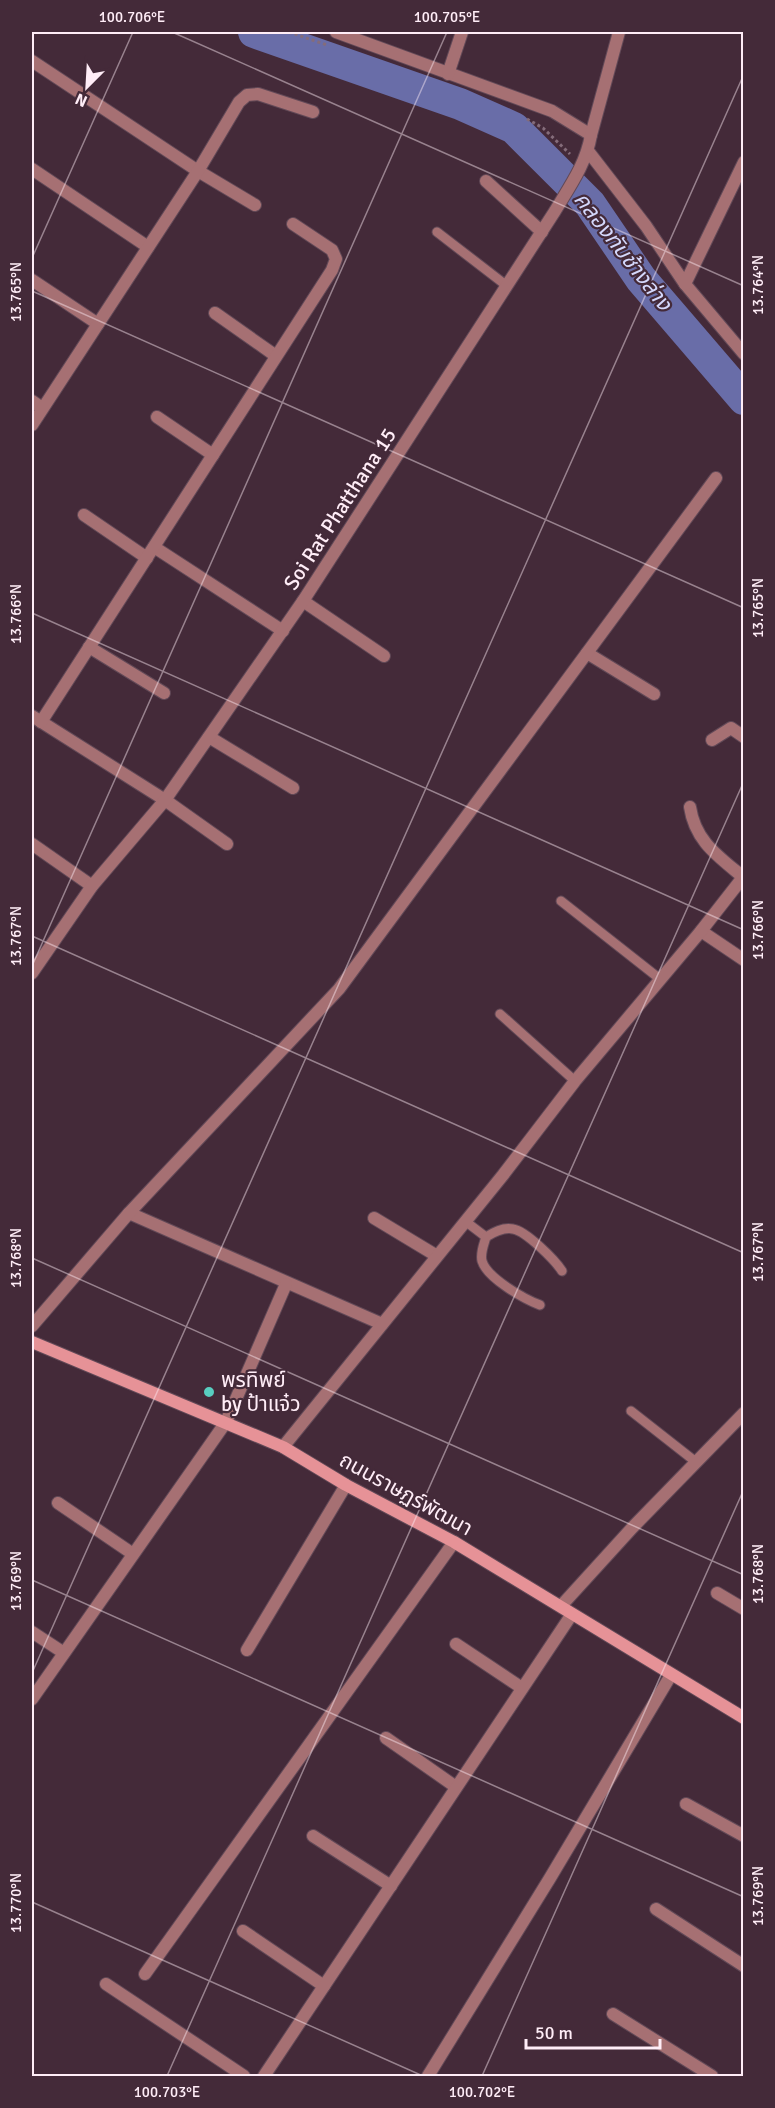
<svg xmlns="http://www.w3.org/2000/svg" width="775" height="2108" font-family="Signika,'Noto Sans Thai',sans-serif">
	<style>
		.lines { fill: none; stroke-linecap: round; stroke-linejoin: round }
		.river { stroke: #696da8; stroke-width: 32 }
		.lane-casing { stroke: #624957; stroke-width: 11 }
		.street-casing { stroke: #624957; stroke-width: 14 }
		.secondary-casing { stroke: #624957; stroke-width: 14 }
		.path { stroke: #846c7a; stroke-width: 3; stroke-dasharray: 3 3; stroke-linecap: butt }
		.lane { stroke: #a67073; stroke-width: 9 }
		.street { stroke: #a67073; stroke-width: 12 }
		.secondary { stroke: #e69297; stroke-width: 12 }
		.ticks { fill: none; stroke: #ffedf7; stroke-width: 1.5; stroke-opacity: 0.45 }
		.poi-dot { fill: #58cec0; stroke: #442a39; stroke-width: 2 }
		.labels { text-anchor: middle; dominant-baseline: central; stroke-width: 4.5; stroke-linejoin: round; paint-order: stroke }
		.street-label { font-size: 21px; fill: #ffedf7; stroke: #442a39 }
		.poi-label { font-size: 21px; fill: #ffedf7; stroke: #442a39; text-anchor: start }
		.water-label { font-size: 22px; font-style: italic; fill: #d4d8fc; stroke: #442a39 }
		.neatline { fill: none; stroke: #ffedf7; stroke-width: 2 }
		.ticks-label { font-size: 15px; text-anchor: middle; fill: #ffedf7 }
	</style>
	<rect width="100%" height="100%" fill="#442a39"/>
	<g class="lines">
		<path class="river" d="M 254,32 L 460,104 L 514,128 L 590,204 L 641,279 L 744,399"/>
		<g class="lane-casing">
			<g id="lane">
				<path d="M 437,232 L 507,286"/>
				<path d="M 561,901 L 660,979"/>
				<path d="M 500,1014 L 575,1081"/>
				<path d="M 465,1221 L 486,1237 C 494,1232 503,1227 513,1229 C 526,1231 555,1260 562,1271"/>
				<path d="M 486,1237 C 484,1244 480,1253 482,1261 C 487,1278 524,1299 540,1305"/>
				<path d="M 631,1411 L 696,1462"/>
			</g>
		</g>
		<g class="street-casing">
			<g id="street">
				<path d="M 336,32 L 552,111 L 591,135"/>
				<path d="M 32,61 L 198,171 L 255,205"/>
				<path d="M 448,74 L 462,32"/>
				<path d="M 588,151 L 646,226 L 685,284 L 744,354"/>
				<path d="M 32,169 L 148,247"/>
				<path d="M 486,181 L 542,232"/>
				<path d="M 32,280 L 98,324"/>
				<path d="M 685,284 L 744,162"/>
				<path d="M 215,313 L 276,356"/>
				<path d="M 32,401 L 42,408"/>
				<path d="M 157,417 L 213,455"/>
				<path d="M 32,425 L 198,171 L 239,102 L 247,95 L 258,94 L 313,112"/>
				<path d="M 84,515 L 147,558"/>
				<path d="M 154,547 L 283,631"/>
				<path d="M 303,601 L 384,656"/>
				<path d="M 89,647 L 164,693"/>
				<path d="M 587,653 L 654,694"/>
				<path d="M 32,716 L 165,800 L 227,844"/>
				<path d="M 41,722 L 332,270 L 336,259 L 332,250 L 293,224"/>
				<path d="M 209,737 L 293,788"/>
				<path d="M 712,740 L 731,728 L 744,737"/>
				<path d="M 690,807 C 695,841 718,856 743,877"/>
				<path d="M 32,844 L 92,886"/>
				<path d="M 701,931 L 744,960"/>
				<path d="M 32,973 L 92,886 L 165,800 L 303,601 L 555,211 C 570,186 586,164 591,135 L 619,32"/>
				<path d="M 129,1213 L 382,1324"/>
				<path d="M 374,1218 L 437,1256"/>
				<path d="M 32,1326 L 129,1213 L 339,989 L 716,478"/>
				<path d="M 283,1447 L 503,1175 L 575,1081 L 701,931 L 744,876"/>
				<path d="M 58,1503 L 133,1554"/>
				<path d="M 717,1593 L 744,1609"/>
				<path d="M 561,1606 L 632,1528 L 744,1413"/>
				<path d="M 32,1632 L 64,1653"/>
				<path d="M 456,1644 L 522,1688"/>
				<path d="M 247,1650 L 346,1485"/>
				<path d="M 32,1699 L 226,1422 L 286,1284"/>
				<path d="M 386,1738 L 456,1787"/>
				<path d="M 686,1804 L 744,1836"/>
				<path d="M 313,1836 L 391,1886"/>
				<path d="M 656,1909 L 744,1966"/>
				<path d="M 243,1931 L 324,1986"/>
				<path d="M 145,1974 L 454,1542"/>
				<path d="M 106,1984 L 244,2076"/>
				<path d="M 613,2014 L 712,2076"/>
				<path d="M 264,2076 L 572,1614"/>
				<path d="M 428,2076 L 550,1878 L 671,1675"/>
			</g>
		</g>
		<g class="secondary-casing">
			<path id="secondary" d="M 32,1342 L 283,1447 L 346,1485 L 454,1542 L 744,1718"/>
		</g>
		<g class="path">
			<path d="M 289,32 L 327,45"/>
			<path d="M 527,119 L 543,128 L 570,154"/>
		</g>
		<use href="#lane" class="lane"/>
		<use href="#street" class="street"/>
		<use href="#secondary" class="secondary"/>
	</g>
	<path class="ticks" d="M 172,32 L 744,286M 32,258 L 133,32M 32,291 L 744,608M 32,613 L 744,930M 32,936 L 744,1253M 32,966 L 447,32M 32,1258 L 744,1575M 32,1580 L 744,1897M 32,1673 L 744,74M 32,1902 L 423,2076M 167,2076 L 744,781M 482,2076 L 744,1489"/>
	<circle class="poi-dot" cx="209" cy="1392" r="6"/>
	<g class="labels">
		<g class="street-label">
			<text transform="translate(340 509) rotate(-57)">Soi Rat Phatthana 15</text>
			<text transform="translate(406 1494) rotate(29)">ถนนราษฏร์พัฒนา</text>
		</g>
		<g class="poi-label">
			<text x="221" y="1380">พรทิพย์<tspan x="221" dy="24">by ป้าแจ๋ว</tspan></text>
		</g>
		<g class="water-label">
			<text transform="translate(623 251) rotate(52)">คลองทับช้างล่าง</text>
		</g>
	</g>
	<rect width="775" height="2108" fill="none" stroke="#442a39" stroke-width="66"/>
	<g transform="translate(87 87) rotate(204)" stroke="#442a39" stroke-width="4.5" paint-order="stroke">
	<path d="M0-4.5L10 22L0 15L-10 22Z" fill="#ffedf7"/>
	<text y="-9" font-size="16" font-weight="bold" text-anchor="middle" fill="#ffedf7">N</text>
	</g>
	<path d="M526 2039v9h134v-9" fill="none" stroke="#ffedf7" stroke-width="3"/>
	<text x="535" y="2039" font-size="18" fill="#ffedf7" stroke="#442a39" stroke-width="4.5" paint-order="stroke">50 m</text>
	<rect x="33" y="33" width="709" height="2042" class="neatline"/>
	<g class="ticks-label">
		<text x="132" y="22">100.706°E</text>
		<text x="447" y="22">100.705°E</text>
		<text transform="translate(758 285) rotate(-90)" y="5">13.764°N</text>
		<text transform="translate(16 292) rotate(-90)" y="5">13.765°N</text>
		<text transform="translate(758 608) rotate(-90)" y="5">13.765°N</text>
		<text transform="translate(16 614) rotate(-90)" y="5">13.766°N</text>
		<text transform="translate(758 930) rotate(-90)" y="5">13.766°N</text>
		<text transform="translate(16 936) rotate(-90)" y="5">13.767°N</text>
		<text transform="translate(758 1252) rotate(-90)" y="5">13.767°N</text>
		<text transform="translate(16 1258) rotate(-90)" y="5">13.768°N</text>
		<text transform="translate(758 1574) rotate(-90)" y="5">13.768°N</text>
		<text transform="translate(16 1581) rotate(-90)" y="5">13.769°N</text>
		<text transform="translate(758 1896) rotate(-90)" y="5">13.769°N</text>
		<text transform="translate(16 1903) rotate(-90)" y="5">13.770°N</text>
		<text x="167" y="2097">100.703°E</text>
		<text x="482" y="2097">100.702°E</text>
	</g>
</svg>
